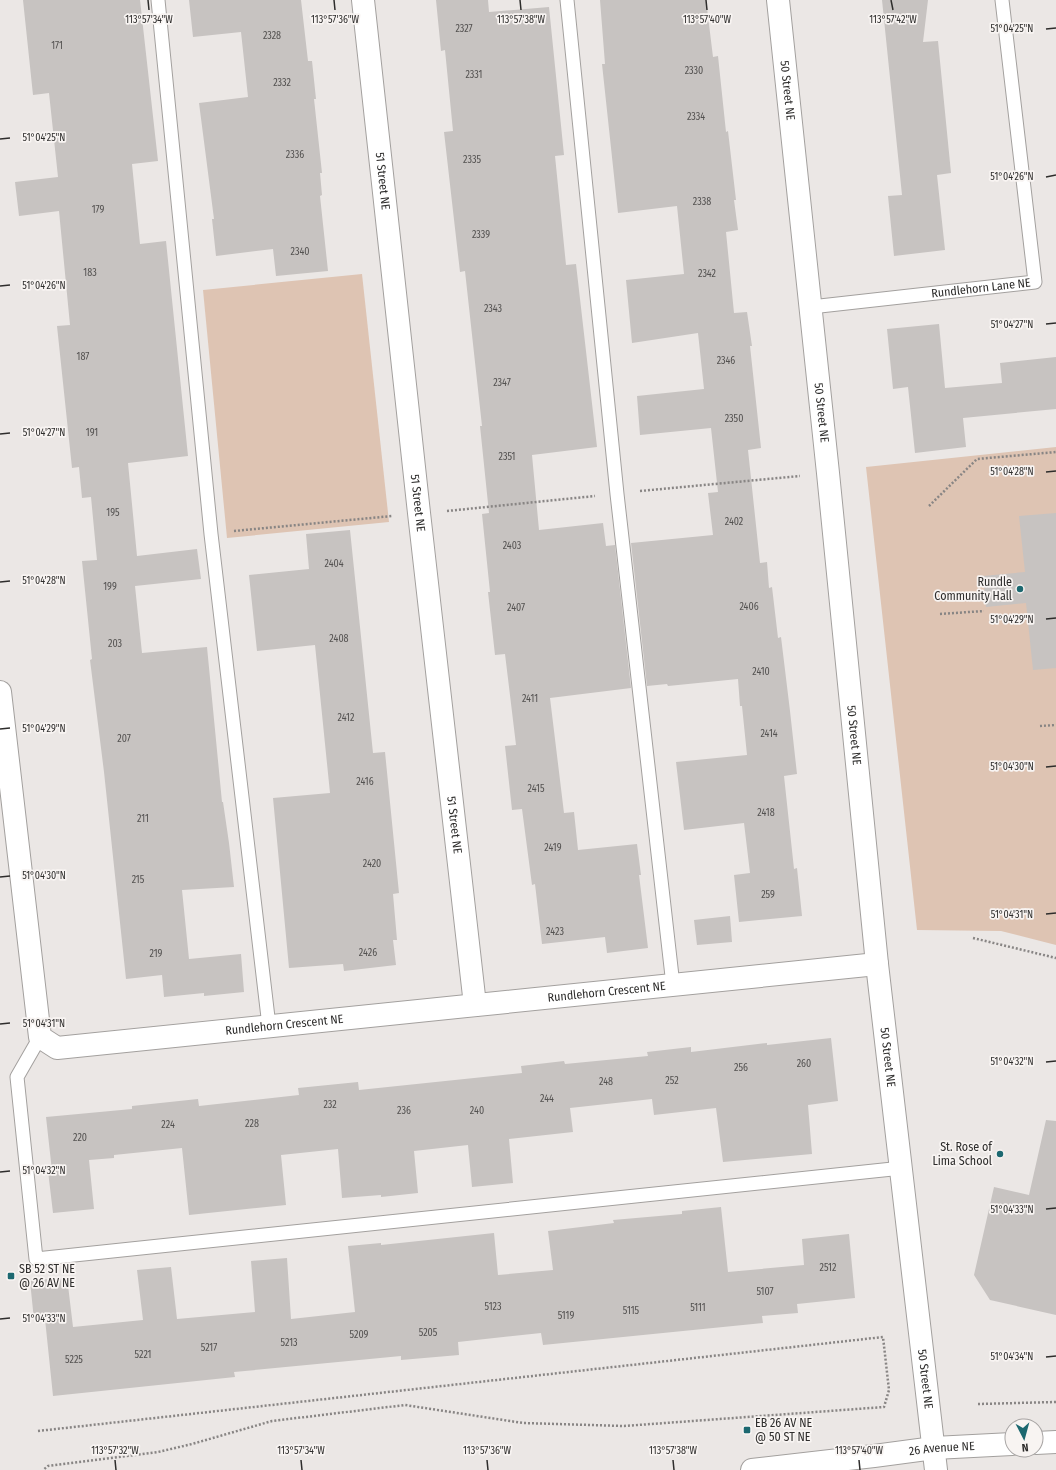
<svg xmlns="http://www.w3.org/2000/svg" width="1056" height="1470" font-family="'Fira Sans Condensed',sans-serif">
	<style>
		.green { fill: #dec4b3 }
		.building { fill: #c7c3c1 }
		.lines { fill: none; stroke-linecap: round; stroke-linejoin: round }
		.service-casing { stroke: #a3a09e; stroke-width: 15 }
		.minor-casing { stroke: #a3a09e; stroke-width: 24 }
		.tertiary-casing { stroke: #a3a09e; stroke-width: 24 }
		.path { stroke: #888584; stroke-width: 2.5; stroke-dasharray: 2 2; stroke-linecap: butt }
		.service { stroke: #fff; stroke-width: 13 }
		.minor { stroke: #fff; stroke-width: 22 }
		.tertiary { stroke: #fff; stroke-width: 22 }
		.ticks { fill: none; stroke: #2e2d2c; stroke-width: 1.5 }
		.poi-dot { fill: #1c6870; stroke: #f8f4f2; stroke-width: 1.5 }
		.labels { text-anchor: middle; dominant-baseline: central; stroke-width: 3.5; stroke-linejoin: round; paint-order: stroke }
		.number-label { font-size: 10px; fill: #545251 }
		.street-label { font-size: 12px; fill: #2e2d2c; stroke: #f8f4f2 }
		.poi-label { font-size: 12px; fill: #2e2d2c; stroke: #f8f4f2; text-anchor: end }
		.ticks-label { font-size: 10px; text-anchor: middle; fill: #2e2d2c; stroke: #f8f4f2; stroke-width: 3.5; stroke-linejoin: round; paint-order: stroke }
	</style>
	<rect width="100%" height="100%" fill="#ebe7e5"/>
	<g class="green">
		<path d="M 362,274 L 389,522 L 227,538 L 203,290 Z"/>
		<path d="M 1056,447 L 1056,945 L 1001,931 L 917,930 L 866,467 Z"/>
	</g>
	<g class="building">
		<path d="M 23,0 L 140,0 L 158,161 L 132,164 L 140,244 L 166,241 L 188,456 L 128,463 L 137,556 L 197,549 L 201,579 L 135,586 L 142,653 L 207,647 L 222,802 L 223,802 L 229,843 L 234,887 L 182,890 L 189,959 L 241,954 L 244,992 L 204,996 L 204,993 L 164,997 L 162,975 L 126,979 L 104,772 L 90,660 L 92,659 L 82,561 L 97,560 L 91,497 L 82,498 L 79,467 L 72,468 L 57,326 L 70,325 L 59,211 L 19,216 L 15,182 L 58,177 L 49,93 L 33,95 Z"/>
		<path d="M 189,0 L 301,0 L 308,61 L 312,61 L 316,99 L 314,99 L 322,173 L 320,173 L 322,195 L 320,196 L 328,271 L 276,276 L 273,249 L 216,256 L 212,219 L 214,219 L 199,103 L 248,97 L 241,32 L 193,37 Z"/>
		<path d="M 436,0 L 488,0 L 489,12 L 549,7 L 564,155 L 555,156 L 566,265 L 576,264 L 597,447 L 532,455 L 539,530 L 603,523 L 606,546 L 615,545 L 631,688 L 550,698 L 564,813 L 574,812 L 578,850 L 637,844 L 641,875 L 639,875 L 648,948 L 607,953 L 605,937 L 542,944 L 535,884 L 532,885 L 522,809 L 512,810 L 505,746 L 516,745 L 505,654 L 495,655 L 488,592 L 490,592 L 482,514 L 489,513 L 480,426 L 482,426 L 465,271 L 460,272 L 444,132 L 453,131 L 445,50 L 441,51 Z"/>
		<path d="M 600,0 L 706,0 L 713,57 L 718,56 L 726,132 L 728,131 L 736,200 L 734,200 L 738,230 L 726,232 L 734,313 L 747,312 L 752,346 L 750,346 L 761,448 L 748,450 L 760,563 L 767,562 L 769,588 L 772,587 L 778,638 L 781,637 L 790,711 L 797,774 L 784,776 L 794,869 L 797,868 L 802,916 L 739,922 L 734,875 L 750,873 L 744,823 L 684,830 L 676,762 L 747,755 L 742,706 L 740,706 L 738,679 L 668,686 L 667,684 L 647,686 L 631,543 L 713,535 L 708,493 L 718,492 L 711,428 L 640,435 L 637,396 L 704,389 L 698,333 L 632,343 L 626,280 L 684,274 L 677,206 L 618,213 L 602,64 L 605,64 Z"/>
		<path d="M 882,0 L 928,0 L 923,42 L 938,41 L 951,173 L 937,175 L 945,250 L 894,256 L 888,196 L 902,195 Z"/>
		<path d="M 939,324 L 945,388 L 1002,383 L 1000,363 L 1056,357 L 1056,409 L 963,418 L 966,447 L 915,453 L 908,387 L 893,389 L 887,329 Z"/>
		<path d="M 1056,513 L 1056,668 L 1033,670 L 1026,603 L 986,607 L 983,576 L 1025,572 L 1019,516 Z"/>
		<path d="M 350,530 L 373,753 L 385,752 L 399,893 L 393,894 L 397,940 L 393,940 L 396,965 L 344,971 L 343,964 L 289,968 L 273,798 L 330,793 L 315,645 L 257,651 L 249,575 L 309,569 L 306,534 Z"/>
		<path d="M 730,916 L 732,942 L 697,945 L 694,920 Z"/>
		<path d="M 831,1038 L 838,1101 L 808,1105 L 812,1154 L 723,1162 L 716,1108 L 654,1115 L 652,1099 L 570,1108 L 573,1132 L 509,1139 L 513,1183 L 472,1187 L 468,1145 L 414,1151 L 418,1193 L 381,1197 L 381,1195 L 342,1198 L 338,1149 L 281,1155 L 286,1205 L 189,1215 L 182,1148 L 114,1155 L 114,1158 L 89,1160 L 94,1209 L 53,1213 L 48,1171 L 52,1171 L 46,1117 L 132,1109 L 132,1106 L 198,1099 L 199,1106 L 299,1095 L 298,1088 L 358,1082 L 359,1090 L 522,1073 L 521,1066 L 564,1061 L 565,1064 L 648,1056 L 647,1052 L 691,1047 L 691,1052 L 767,1043 L 767,1045 Z"/>
		<path d="M 1046,1120 L 1056,1121 L 1056,1315 L 990,1300 L 974,1275 L 994,1187 L 1029,1195 Z"/>
		<path d="M 721,1207 L 728,1272 L 804,1265 L 802,1239 L 849,1234 L 855,1298 L 797,1304 L 798,1313 L 762,1316 L 763,1323 L 543,1345 L 541,1333 L 458,1342 L 459,1355 L 401,1360 L 401,1356 L 234,1372 L 235,1377 L 53,1396 L 45,1319 L 34,1320 L 30,1281 L 67,1277 L 73,1327 L 143,1320 L 137,1270 L 171,1267 L 177,1319 L 255,1312 L 251,1261 L 287,1258 L 291,1319 L 355,1312 L 348,1246 L 381,1243 L 381,1245 L 494,1233 L 498,1275 L 553,1270 L 548,1231 L 614,1223 L 613,1220 L 682,1214 L 682,1211 Z"/>
	</g>
	<g class="lines">
		<g class="service-casing">
			<g id="service">
				<path d="M 158,0 L 211,534 L 269,1026"/>
				<path d="M 567,0 L 617,494 L 673,985"/>
				<path id="s1" d="M 811,307 L 1035,282 L 1002,0"/>
				<path d="M 40,1037 L 17,1077 L 36,1259 L 902,1168"/>
			</g>
		</g>
		<g class="minor-casing">
			<g id="minor">
				<path id="s2" d="M 363,0 L 419,513 L 475,1005"/>
				<path id="s3" d="M 778,0 L 828,473 L 877,964 L 936,1470"/>
				<path id="s4" d="M 0,692 L 40,1037 L 57,1048 L 877,964"/>
			</g>
		</g>
		<g class="tertiary-casing">
			<g id="tertiary">
				<path d="M 1036,1443 L 1056,1442"/>
				<path id="s5" d="M 752,1470 L 874,1456 L 934,1448 L 1012,1444"/>
			</g>
		</g>
		<g class="path">
			<path d="M 640,491 L 800,476"/>
			<path d="M 929,506 L 977,459 L 1056,452"/>
			<path d="M 447,511 L 595,496"/>
			<path d="M 234,531 L 392,516"/>
			<path d="M 940,614 L 984,611"/>
			<path d="M 1040,726 L 1056,725"/>
			<path d="M 973,938 L 1056,958"/>
			<path d="M 978,1404 L 1056,1402"/>
			<path d="M 38,1431 L 883,1337 L 889,1390 L 884,1407 L 624,1426 L 523,1423 L 405,1405 L 272,1421 L 192,1444 L 158,1452 L 48,1466 L 43,1470"/>
		</g>
		<use href="#service" class="service"/>
		<use href="#minor" class="minor"/>
		<use href="#tertiary" class="tertiary"/>
	</g>
	<path class="ticks" d="M 148,0 L 149,10M 334,0 L 335,10M 520,0 L 521,10M 706,0 L 707,10M 891,0 L 893,10M 1046,29 L 1056,28M 0,139 L 10,138M 1046,177 L 1056,175M 0,286 L 10,285M 1046,324 L 1056,323M 0,434 L 10,433M 1046,472 L 1056,471M 0,582 L 10,581M 1046,619 L 1056,618M 0,729 L 10,728M 1046,767 L 1056,766M 0,877 L 10,876M 1046,914 L 1056,913M 0,1024 L 10,1023M 1046,1062 L 1056,1061M 0,1172 L 10,1171M 1046,1209 L 1056,1208M 0,1319 L 10,1318M 1046,1357 L 1056,1356M 115,1460 L 116,1470M 301,1460 L 302,1470M 487,1460 L 488,1470M 673,1460 L 674,1470M 859,1460 L 860,1470"/>
	<g class="poi-dot">
		<circle cx="1020" cy="589" r="4"/>
		<circle cx="1000" cy="1154" r="4"/>
		<rect x="7" y="1272" width="8" height="8" rx="2"/>
		<rect x="743" y="1426" width="8" height="8" rx="2"/>
	</g>
	<g class="labels">
		<g class="number-label">
			<text x="464" y="29">2327</text>
			<text x="272" y="36">2328</text>
			<text x="57" y="46">171</text>
			<text x="694" y="71">2330</text>
			<text x="474" y="75">2331</text>
			<text x="282" y="83">2332</text>
			<text x="696" y="117">2334</text>
			<text x="295" y="155">2336</text>
			<text x="472" y="160">2335</text>
			<text x="702" y="202">2338</text>
			<text x="98" y="210">179</text>
			<text x="481" y="235">2339</text>
			<text x="300" y="252">2340</text>
			<text x="90" y="273">183</text>
			<text x="707" y="274">2342</text>
			<text x="493" y="309">2343</text>
			<text x="83" y="357">187</text>
			<text x="726" y="361">2346</text>
			<text x="502" y="383">2347</text>
			<text x="734" y="419">2350</text>
			<text x="92" y="433">191</text>
			<text x="507" y="457">2351</text>
			<text x="113" y="513">195</text>
			<text x="734" y="522">2402</text>
			<text x="512" y="546">2403</text>
			<text x="334" y="564">2404</text>
			<text x="110" y="587">199</text>
			<text x="749" y="607">2406</text>
			<text x="516" y="608">2407</text>
			<text x="339" y="639">2408</text>
			<text x="115" y="644">203</text>
			<text x="761" y="672">2410</text>
			<text x="530" y="699">2411</text>
			<text x="346" y="718">2412</text>
			<text x="769" y="734">2414</text>
			<text x="124" y="739">207</text>
			<text x="365" y="782">2416</text>
			<text x="536" y="789">2415</text>
			<text x="766" y="813">2418</text>
			<text x="143" y="819">211</text>
			<text x="553" y="848">2419</text>
			<text x="372" y="864">2420</text>
			<text x="138" y="880">215</text>
			<text x="768" y="895">259</text>
			<text x="555" y="932">2423</text>
			<text x="368" y="953">2426</text>
			<text x="156" y="954">219</text>
			<text x="804" y="1064">260</text>
			<text x="741" y="1068">256</text>
			<text x="672" y="1081">252</text>
			<text x="606" y="1082">248</text>
			<text x="547" y="1099">244</text>
			<text x="330" y="1105">232</text>
			<text x="404" y="1111">236</text>
			<text x="477" y="1111">240</text>
			<text x="252" y="1124">228</text>
			<text x="168" y="1125">224</text>
			<text x="80" y="1138">220</text>
			<text x="828" y="1268">2512</text>
			<text x="765" y="1292">5107</text>
			<text x="493" y="1307">5123</text>
			<text x="698" y="1308">5111</text>
			<text x="631" y="1311">5115</text>
			<text x="566" y="1316">5119</text>
			<text x="428" y="1333">5205</text>
			<text x="359" y="1335">5209</text>
			<text x="289" y="1343">5213</text>
			<text x="209" y="1348">5217</text>
			<text x="143" y="1355">5221</text>
			<text x="74" y="1360">5225</text>
		</g>
		<g class="street-label">
			<text stroke="none"><textPath href="#s3" startOffset="91">50 Street NE</textPath></text>
			<text stroke="none"><textPath href="#s2" startOffset="182">51 Street NE</textPath></text>
			<text stroke="none"><textPath href="#s1" startOffset="171">Rundlehorn Lane NE</textPath></text>
			<text stroke="none"><textPath href="#s3" startOffset="415">50 Street NE</textPath></text>
			<text stroke="none"><textPath href="#s2" startOffset="506">51 Street NE</textPath></text>
			<text stroke="none"><textPath href="#s3" startOffset="739">50 Street NE</textPath></text>
			<text stroke="none"><textPath href="#s2" startOffset="830">51 Street NE</textPath></text>
			<text stroke="none"><textPath href="#s4" startOffset="920">Rundlehorn Crescent NE</textPath></text>
			<text stroke="none"><textPath href="#s4" startOffset="596">Rundlehorn Crescent NE</textPath></text>
			<text stroke="none"><textPath href="#s3" startOffset="1063">50 Street NE</textPath></text>
			<text stroke="none"><textPath href="#s3" startOffset="1387">50 Street NE</textPath></text>
			<text stroke="none"><textPath href="#s5" startOffset="191">26 Avenue NE</textPath></text>
		</g>
		<g class="poi-label">
			<text x="1012" y="582">Rundle<tspan x="1012" dy="14">Community Hall</tspan></text>
			<text x="992" y="1147">St. Rose of<tspan x="992" dy="14">Lima School</tspan></text>
			<text x="19" y="1269" text-anchor="start">SB 52 ST NE<tspan x="19" dy="14">@ 26 AV NE</tspan></text>
			<text x="755" y="1423" text-anchor="start">EB 26 AV NE<tspan x="755" dy="14">@ 50 ST NE</tspan></text>
		</g>
	</g>
	<g class="ticks-label">
		<text x="149" y="23">113°57'34"W</text>
		<text x="335" y="23">113°57'36"W</text>
		<text x="521" y="23">113°57'38"W</text>
		<text x="707" y="23">113°57'40"W</text>
		<text x="893" y="23">113°57'42"W</text>
		<text x="1012" y="32">51°04'25"N</text>
		<text x="44" y="141">51°04'25"N</text>
		<text x="1012" y="180">51°04'26"N</text>
		<text x="44" y="289">51°04'26"N</text>
		<text x="1012" y="328">51°04'27"N</text>
		<text x="44" y="436">51°04'27"N</text>
		<text x="1012" y="475">51°04'28"N</text>
		<text x="44" y="584">51°04'28"N</text>
		<text x="1012" y="623">51°04'29"N</text>
		<text x="44" y="732">51°04'29"N</text>
		<text x="1012" y="770">51°04'30"N</text>
		<text x="44" y="879">51°04'30"N</text>
		<text x="1012" y="918">51°04'31"N</text>
		<text x="44" y="1027">51°04'31"N</text>
		<text x="1012" y="1065">51°04'32"N</text>
		<text x="44" y="1174">51°04'32"N</text>
		<text x="1012" y="1213">51°04'33"N</text>
		<text x="44" y="1322">51°04'33"N</text>
		<text x="1012" y="1360">51°04'34"N</text>
		<text x="115" y="1454">113°57'32"W</text>
		<text x="301" y="1454">113°57'34"W</text>
		<text x="487" y="1454">113°57'36"W</text>
		<text x="673" y="1454">113°57'38"W</text>
		<text x="859" y="1454">113°57'40"W</text>
	</g>
	<g transform="translate(1024 1438) rotate(174)"><circle r="19" fill="#f8f4f2" stroke="#a7a4a3"/>
	<path d="M0-3L7 15L0 10L-7 15Z" fill="#1c6870"/>
	<text y="-6" font-size="11" font-weight="bold" text-anchor="middle" fill="#2e2d2c">N</text>
	</g>
</svg>
